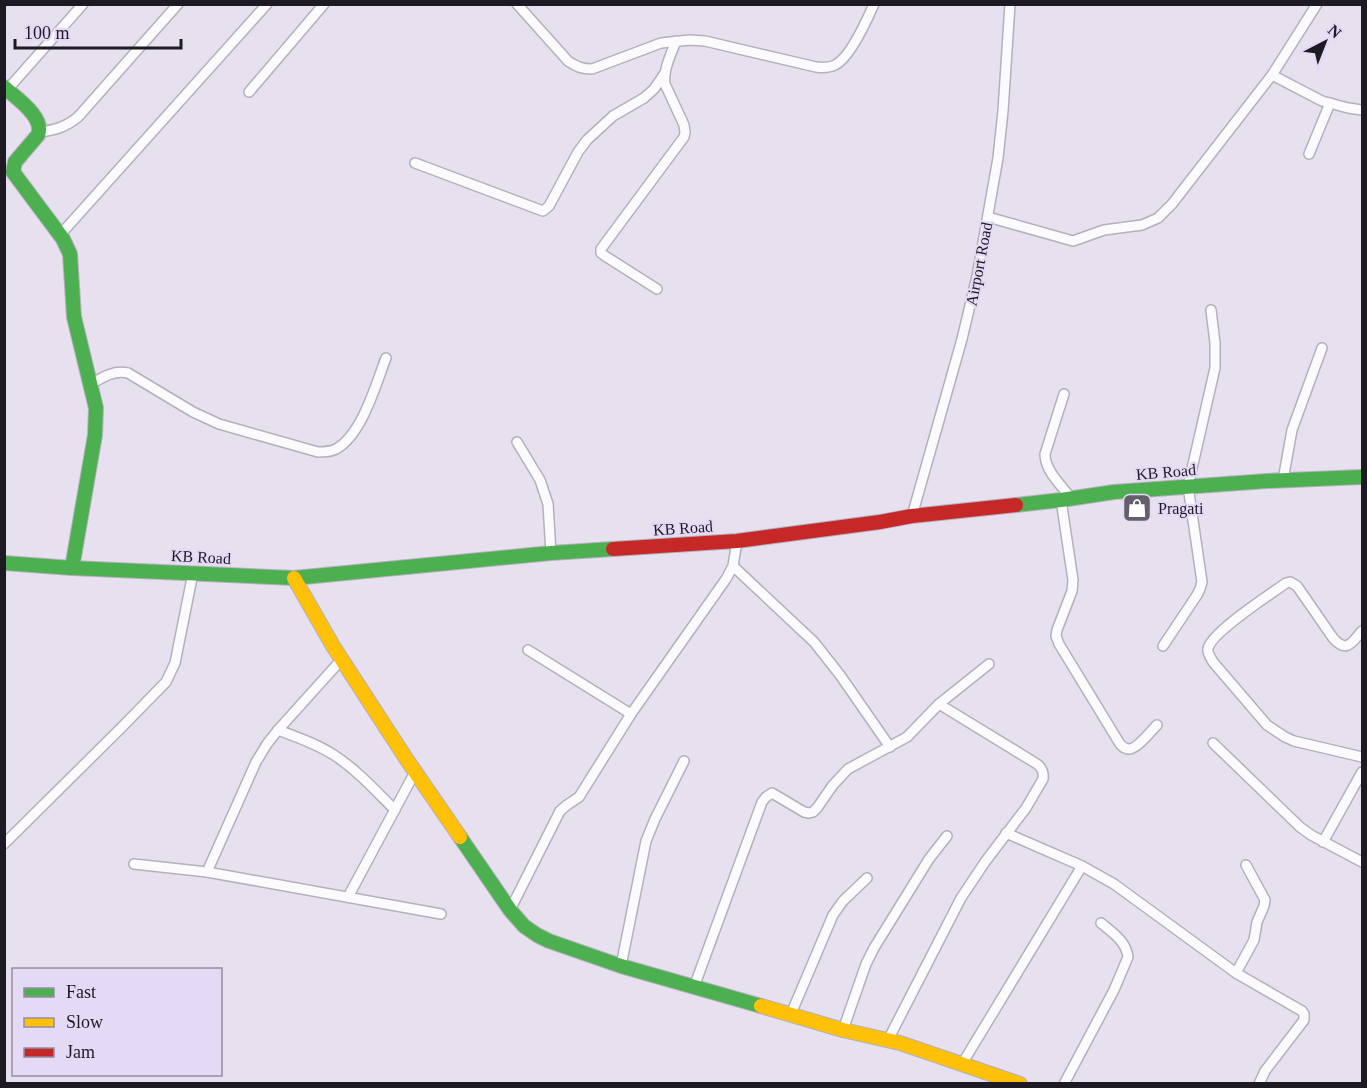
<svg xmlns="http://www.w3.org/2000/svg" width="1367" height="1088" font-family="Georgia,serif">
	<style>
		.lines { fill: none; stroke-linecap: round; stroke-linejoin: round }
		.street-casing { stroke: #b5b0bc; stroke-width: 12 }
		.fast-casing { stroke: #b5b0bc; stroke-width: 16 }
		.slow-casing { stroke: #b5b0bc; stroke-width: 16 }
		.jam-casing { stroke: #b5b0bc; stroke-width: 16 }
		.street { stroke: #fbfafd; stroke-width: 9 }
		.fast { stroke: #4caf50; stroke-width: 14 }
		.slow { stroke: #ffc107; stroke-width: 14 }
		.jam { stroke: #c62828; stroke-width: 14 }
		.labels { text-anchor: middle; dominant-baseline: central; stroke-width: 4.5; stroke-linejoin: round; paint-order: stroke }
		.street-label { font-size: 16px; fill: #1e1a24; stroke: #e5daf5 }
		.poi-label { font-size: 16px; fill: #1e1a24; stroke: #e5daf5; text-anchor: start }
	</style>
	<rect width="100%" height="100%" fill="#e6e0ef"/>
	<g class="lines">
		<g class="street-casing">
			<g id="street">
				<path d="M 517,4 L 568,61 C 577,67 582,69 592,69 L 661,43 L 690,40 L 705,41 L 816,67 C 823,68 829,68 835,65 C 850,58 867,20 874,4"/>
				<path d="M 1272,75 L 1322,101 L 1348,108 L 1362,110"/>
				<path d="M 7,90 L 83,4"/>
				<path d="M 249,92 L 324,4"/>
				<path d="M 40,132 C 55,130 66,127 78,117 L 178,4"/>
				<path d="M 1309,154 L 1330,103"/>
				<path d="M 415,163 L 543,211 L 549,206 L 578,152 L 587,140 L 613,116 L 644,98 L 654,89 L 665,73"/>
				<path d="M 988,217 L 1073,241 L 1104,230 L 1142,225 L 1158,218 L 1172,204 L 1272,75 L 1317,4"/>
				<path d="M 60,235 L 267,4"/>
				<path d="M 657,289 L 605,256 L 601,253 L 601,249 L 684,137 L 685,132 L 684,125 L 665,84 C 663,69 671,55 676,41"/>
				<path d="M 91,384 C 103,377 114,370 128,373 L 193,412 L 219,424 L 318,452 C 324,452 331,452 336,449 C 362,435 376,384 386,358"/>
				<path d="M 1064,394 L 1045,454 C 1045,471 1061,485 1071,498"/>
				<path d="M 517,442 L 540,480 L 548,504 L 551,553"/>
				<path d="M 1283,480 L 1292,430 L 1322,348"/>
				<path d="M 1061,500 L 1073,580 L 1072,591 L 1057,630 L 1056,636 L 1059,644 L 1120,744 C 1123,747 1125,749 1129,749 C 1137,749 1151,731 1157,725"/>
				<path d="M 912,516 L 962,339 L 977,276 L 998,158 L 1003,111 L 1010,4"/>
				<path d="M 733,566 L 814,642 L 840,675 L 890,747"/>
				<path d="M 1362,631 C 1352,642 1347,654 1333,638 L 1297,586 L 1290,582 L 1286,583 C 1271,594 1210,633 1208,649 C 1207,653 1211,658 1213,662 L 1267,725 L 1285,737 L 1294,741 L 1362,757"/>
				<path d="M 1163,646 L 1197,595 L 1200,589 L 1202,582 L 1188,486 L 1215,368 L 1215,343 L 1211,310"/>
				<path d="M 528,650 L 631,714"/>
				<path d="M 278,730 C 297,737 317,744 334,755 C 357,770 376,791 395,810"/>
				<path d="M 1213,743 L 1300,827 L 1311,835 L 1362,862"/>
				<path d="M 1006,833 L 1082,866 L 1114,884 L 1236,973 L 1302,1011 L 1304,1014 L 1304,1020 L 1265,1071 L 1259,1084"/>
				<path d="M 1323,842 L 1362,772"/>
				<path d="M 4,844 L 122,727 L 166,682 L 175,663 L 193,573"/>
				<path d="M 134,864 L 207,872 L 441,914"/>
				<path d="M 207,872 L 256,762 L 267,744 L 278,730 L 342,659"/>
				<path d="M 348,897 L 415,772"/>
				<path d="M 510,910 L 560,811 L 567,805 L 579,797 L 631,714 L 726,579 L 733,566 L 737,541"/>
				<path d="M 621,966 L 646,841 L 655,819 L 684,761"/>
				<path d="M 1236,973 L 1254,940 L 1257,922 L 1264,906 L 1265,900 L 1246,865"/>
				<path d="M 694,987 L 762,802 L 766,797 L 772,793 L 804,812 L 809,813 L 813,812 L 817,808 L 833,785 L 848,769 L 907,737 L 939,704 L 989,664"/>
				<path d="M 791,1014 L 833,915 L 843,901 L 867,878"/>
				<path d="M 843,1030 L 866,964 L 874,948 L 929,859 L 947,836"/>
				<path d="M 888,1040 L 961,898 L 985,862 L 1026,808 L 1043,779 C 1044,772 1042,768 1037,764 L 939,704"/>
				<path d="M 962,1064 L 1082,866"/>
				<path d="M 1064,1084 L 1114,990 L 1128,957 C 1126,941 1113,933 1101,923"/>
			</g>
		</g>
		<g class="fast-casing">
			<g id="fast">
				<path d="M 4,87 C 16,98 45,117 38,135 L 15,162 L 13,172 L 63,239 L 70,254 L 74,317 L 96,408 L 95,435 L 72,568"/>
				<path d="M 1016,505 L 1061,500 L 1114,492 L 1267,481 L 1362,477"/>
				<path d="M 4,563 L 72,568 L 294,578 L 551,553 L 613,549"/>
				<path d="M 460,837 L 510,910 L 524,926 L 537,935 L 549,941 L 621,966 L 761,1006"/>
			</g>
		</g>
		<g class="slow-casing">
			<g id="slow">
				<path d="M 294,578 L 333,646 L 407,760 L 460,837"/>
				<path d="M 761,1006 L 843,1030 L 900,1043 L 1020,1084"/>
			</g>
		</g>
		<g class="jam-casing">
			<path id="jam" d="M 613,549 L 737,541 L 880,522 L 912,516 L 1016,505"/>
		</g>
		<use href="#street" class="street"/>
		<use href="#fast" class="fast"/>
		<use href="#slow" class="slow"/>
		<use href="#jam" class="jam"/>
	</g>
	<defs>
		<g id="shop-square" transform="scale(1.5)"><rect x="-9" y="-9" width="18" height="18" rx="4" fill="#645f6b" stroke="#e5daf5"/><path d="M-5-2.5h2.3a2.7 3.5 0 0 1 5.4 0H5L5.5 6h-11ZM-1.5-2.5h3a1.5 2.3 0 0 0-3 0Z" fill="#fff"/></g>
	</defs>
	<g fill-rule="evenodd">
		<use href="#shop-square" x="1137" y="508"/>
	</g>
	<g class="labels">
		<g class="street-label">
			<text transform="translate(979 264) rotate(-79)">Airport Road</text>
			<text transform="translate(1166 472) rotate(-5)">KB Road</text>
			<text transform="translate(683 528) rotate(-4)">KB Road</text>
			<text transform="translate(201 557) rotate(3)">KB Road</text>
		</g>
		<g class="poi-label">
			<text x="1158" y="508">Pragati</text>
		</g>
	</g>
	<rect width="1367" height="1088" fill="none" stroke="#1e1a24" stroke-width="12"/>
	<rect x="12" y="968" width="210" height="108" fill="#e5daf5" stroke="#958da1" stroke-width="1.5"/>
	<rect x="24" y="988" width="30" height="9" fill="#4caf50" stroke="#958da1" stroke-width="1.5"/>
	<text x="66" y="998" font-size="18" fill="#1e1a24">Fast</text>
	<rect x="24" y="1018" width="30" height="9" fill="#ffc107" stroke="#958da1" stroke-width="1.5"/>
	<text x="66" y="1028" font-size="18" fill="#1e1a24">Slow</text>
	<rect x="24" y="1048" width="30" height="9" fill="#c62828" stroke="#958da1" stroke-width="1.5"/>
	<text x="66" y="1058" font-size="18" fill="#1e1a24">Jam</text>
	<g transform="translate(1325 42) rotate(42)" stroke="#e5daf5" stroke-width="4.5" paint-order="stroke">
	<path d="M0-4.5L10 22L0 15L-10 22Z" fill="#1e1a24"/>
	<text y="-9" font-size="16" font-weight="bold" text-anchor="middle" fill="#1e1a24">N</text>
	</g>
	<path d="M15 39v9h166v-9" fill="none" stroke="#1e1a24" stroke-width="3"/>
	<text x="24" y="39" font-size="18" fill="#1e1a24" stroke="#e5daf5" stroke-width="4.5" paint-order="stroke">100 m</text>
</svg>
